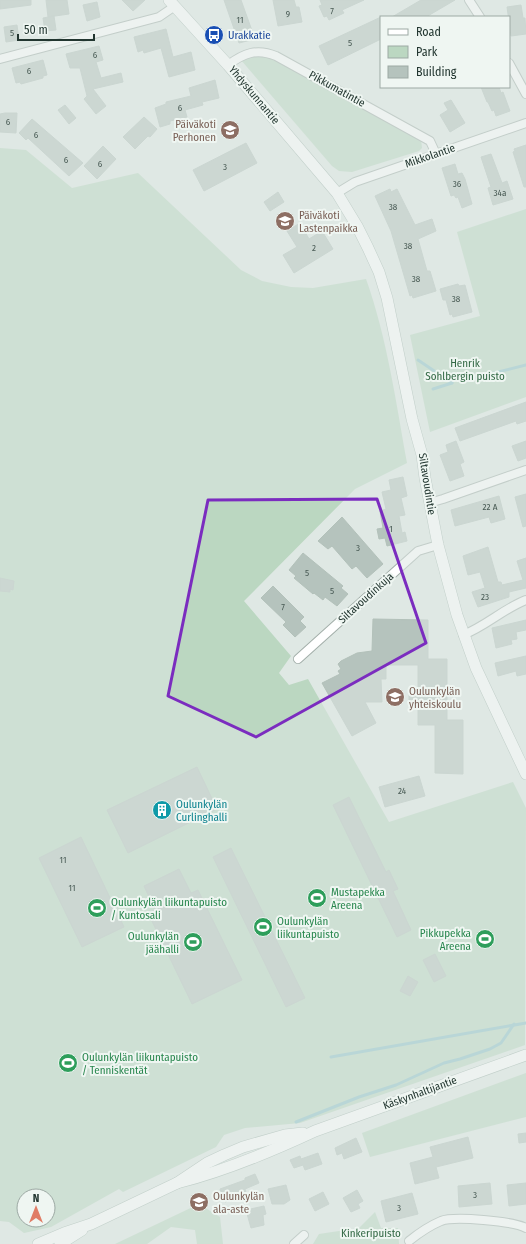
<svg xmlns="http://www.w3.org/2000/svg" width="526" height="1244" font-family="'Fira Sans Condensed',sans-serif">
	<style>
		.green { fill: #bbd7c1; fill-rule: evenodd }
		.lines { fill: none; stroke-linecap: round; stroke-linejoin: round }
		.stream { stroke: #8dc2c7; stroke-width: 3 }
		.building { fill: #b5c3bd; stroke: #b3c1ba }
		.minor-casing { stroke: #a3afaa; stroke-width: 10 }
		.secondary-casing { stroke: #a0b3ab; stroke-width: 12 }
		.minor { stroke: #fff; stroke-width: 8 }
		.secondary { stroke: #fff; stroke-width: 11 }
		.marked { fill: none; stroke: #7b2cbf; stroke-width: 3; stroke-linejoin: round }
		.labels { text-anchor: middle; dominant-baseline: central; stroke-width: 4; stroke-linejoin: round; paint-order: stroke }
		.number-label { font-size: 9px; fill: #475953 }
		.transit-label { font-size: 11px; fill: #164399; stroke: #eff6f2; text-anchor: start }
		.street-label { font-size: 11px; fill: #223630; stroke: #eff6f2 }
		.education-label { font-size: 11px; fill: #785e54; stroke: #eff6f2; text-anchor: start }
		.park-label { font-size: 11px; fill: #326844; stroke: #eff6f2 }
		.culture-label { font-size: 11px; fill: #0d838f; stroke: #eff6f2; text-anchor: start }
		.leisure-label { font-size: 11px; fill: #27864d; stroke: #eff6f2; text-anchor: start }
	</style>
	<rect width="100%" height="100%" fill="#dfe8e4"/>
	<g class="green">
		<path d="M 258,55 L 266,55 L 421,139 L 422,148 L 419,151 L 352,172 L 339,171 L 332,166 L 241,60 Z"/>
		<path d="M 0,148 L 26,150 L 72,188 L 138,173 L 241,270 L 262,281 L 291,287 L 313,288 L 366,279 C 387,338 396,402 407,463 L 355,489 L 244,601 L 291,656 L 279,673 L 289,685 L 308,679 L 389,822 L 513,782 L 526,808 L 525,1045 L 300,1123 L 245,1128 L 224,1135 L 216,1147 L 123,1192 L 119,1189 L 51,1227 L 24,1233 L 9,1222 L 0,1221 ZM 24,1196 L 48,1196 L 48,1220 L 24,1220 Z"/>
		<path d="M 526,209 L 526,397 L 430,432 L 410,335 L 480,316 L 457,232 Z"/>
		<path d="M 526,1073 L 526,1117 L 370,1157 L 362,1133 Z"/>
		<path d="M 199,1204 L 220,1217 L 223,1244 L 197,1244 L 195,1230 L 171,1227 L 147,1244 L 115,1244 Z"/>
		<path d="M 375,1212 L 381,1228 L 398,1228 L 399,1244 L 313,1244 L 319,1234 L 359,1228 Z"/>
	</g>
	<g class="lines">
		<g class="stream">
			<path d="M 418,360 L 452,383"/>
			<path d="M 466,380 L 526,365"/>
			<path d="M 433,389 L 452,383"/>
			<path d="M 331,1057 L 526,1023"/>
			<path d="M 296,1122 L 359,1097 L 396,1085 L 444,1063 L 460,1059 L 490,1049 L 501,1043 L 514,1024"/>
		</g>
	</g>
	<g class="building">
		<path d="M 0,0 L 31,0 L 31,5 L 0,9 Z"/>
		<path d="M 46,0 L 67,0 L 69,14 L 48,17 Z"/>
		<path d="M 122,0 L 145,0 L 133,11 Z"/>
		<path d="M 224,0 L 241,0 L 255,39 L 239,43 Z"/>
		<path d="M 273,0 L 294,0 L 296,7 L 299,7 L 302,22 L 278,26 Z"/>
		<path d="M 320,0 L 364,0 L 342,10 L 344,13 L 329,20 L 327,16 L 324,17 L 319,6 L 322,5 Z"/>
		<path d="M 421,0 L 455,0 L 426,17 L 392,17 Z"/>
		<path d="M 97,2 L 100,17 L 87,21 L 83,5 Z"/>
		<path d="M 521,5 L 523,18 L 525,18 L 526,34 L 511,36 L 507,7 Z"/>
		<path d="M 54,16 L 56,30 L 45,31 L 43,18 Z"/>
		<path d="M 381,17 L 381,39 L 328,65 L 319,46 Z"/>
		<path d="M 17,25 L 19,40 L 6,42 L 4,27 Z"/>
		<path d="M 166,29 L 173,57 L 191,52 L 195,70 L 169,77 L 161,48 L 144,53 L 143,50 L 138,52 L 134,37 Z"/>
		<path d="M 99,46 L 103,60 L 96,62 L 101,78 L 121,73 L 123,82 L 93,89 L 106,106 L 96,114 L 84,99 L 87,96 L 80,68 L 70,68 L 66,54 Z"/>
		<path d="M 43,60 L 47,75 L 43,76 L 43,78 L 21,84 L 20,82 L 16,83 L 12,68 Z"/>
		<path d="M 215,80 L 219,98 L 202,102 L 203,105 L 185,110 L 187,117 L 170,121 L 170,124 L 160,127 L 155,108 L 166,104 L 166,102 L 191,96 L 189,88 Z"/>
		<path d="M 481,87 L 499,87 L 501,93 L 503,92 L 510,111 L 496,116 L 494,110 L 492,111 L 488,102 L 487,102 Z"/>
		<path d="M 451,100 L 465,123 L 450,132 L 440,115 L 448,110 L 444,103 Z"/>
		<path d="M 65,105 L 76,118 L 69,124 L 58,110 Z"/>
		<path d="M 5,113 L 17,113 L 16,133 L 0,132 L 0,114 Z"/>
		<path d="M 144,117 L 157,129 L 150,137 L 148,136 L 135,149 L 123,137 Z"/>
		<path d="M 32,119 L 83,163 L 69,176 L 28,138 L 26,140 L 19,133 Z"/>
		<path d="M 246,143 L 257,163 L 204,191 L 193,170 Z"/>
		<path d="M 526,145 L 526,187 L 524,187 L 513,152 L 515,151 L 514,149 Z"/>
		<path d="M 103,146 L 116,159 L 97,179 L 84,166 Z"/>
		<path d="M 491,154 L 502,183 L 507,181 L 513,199 L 493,205 L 488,188 L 491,187 L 481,157 Z"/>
		<path d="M 455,164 L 458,174 L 462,173 L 465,179 L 472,204 L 462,208 L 458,197 L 456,198 L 454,195 L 451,196 L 442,168 Z"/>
		<path d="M 390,189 L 391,192 L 397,189 L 415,225 L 432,219 L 436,231 L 418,239 L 427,271 L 430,271 L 436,291 L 413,298 L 412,295 L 410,296 L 391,231 L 375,196 Z"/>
		<path d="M 278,192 L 284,202 L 270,211 L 264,202 Z"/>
		<path d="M 300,223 L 309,239 L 322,231 L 333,249 L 294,273 L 283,255 L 297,247 L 287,231 Z"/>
		<path d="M 458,284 L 459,286 L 465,285 L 472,312 L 453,317 L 452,314 L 450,315 L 446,300 L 443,300 L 440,289 Z"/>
		<path d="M 526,402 L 526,421 L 517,424 L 516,421 L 460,441 L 455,428 Z"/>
		<path d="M 456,441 L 464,462 L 460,464 L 464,476 L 450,481 L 440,455 L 448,452 L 446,445 Z"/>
		<path d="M 526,441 L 526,458 L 518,461 L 512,446 Z"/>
		<path d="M 403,477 L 407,496 L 401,498 L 405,515 L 399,516 L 402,533 L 405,532 L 407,541 L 387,546 L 385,538 L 379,539 L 377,529 L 383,528 L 380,511 L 386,509 L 382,492 L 391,490 L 389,480 Z"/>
		<path d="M 526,494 L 526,526 L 523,527 L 515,497 Z"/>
		<path d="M 499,496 L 505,519 L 491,523 L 489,517 L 455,526 L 451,510 Z"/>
		<path d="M 342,517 L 383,564 L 367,578 L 356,566 L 352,569 L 332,546 L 328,549 L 318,541 Z"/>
		<path d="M 488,547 L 498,582 L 501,582 L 502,585 L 523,580 L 517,561 L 526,558 L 526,588 L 509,592 L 509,597 L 478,607 L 472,592 L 485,588 L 480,572 L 468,575 L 463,556 Z"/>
		<path d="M 303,553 L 343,586 L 341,588 L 348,594 L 337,606 L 325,597 L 323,600 L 314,593 L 313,594 L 294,578 L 296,576 L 289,570 Z"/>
		<path d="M 0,578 L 14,581 L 13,590 L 10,589 L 10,592 L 0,591 Z"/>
		<path d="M 273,586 L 304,617 L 300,621 L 306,627 L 295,637 L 283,625 L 286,622 L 261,598 Z"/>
		<path d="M 373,619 L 428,620 L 428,659 L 447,659 L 447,720 L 463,720 L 463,774 L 435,773 L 435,725 L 418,725 L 418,706 L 409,706 L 409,692 L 418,692 L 418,665 L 386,665 L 386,679 L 381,679 L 382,702 L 365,702 L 376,723 L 352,736 L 322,683 L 340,674 L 338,671 L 341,669 L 338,664 L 341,661 L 357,653 L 372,651 Z"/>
		<path d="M 526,620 L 526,630 L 516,632 L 517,639 L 511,640 L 512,644 L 496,648 L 492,628 Z"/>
		<path d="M 526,656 L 526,674 L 517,676 L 516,671 L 498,676 L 495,663 Z"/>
		<path d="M 197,767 L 217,809 L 128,853 L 107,810 Z"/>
		<path d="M 419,776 L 425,796 L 385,807 L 379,787 Z"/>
		<path d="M 349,797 L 386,872 L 389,870 L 398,889 L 393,891 L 411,930 L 397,937 L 333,805 Z"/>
		<path d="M 81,837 L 124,927 L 82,947 L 39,858 Z"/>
		<path d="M 231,848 L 305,998 L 286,1007 L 213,857 Z"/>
		<path d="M 179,869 L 191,893 L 198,890 L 242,980 L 192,1004 L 148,913 L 155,910 L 144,886 Z"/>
		<path d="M 435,954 L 446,976 L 434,982 L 423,960 Z"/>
		<path d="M 408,976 L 418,982 L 410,996 L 400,991 Z"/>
		<path d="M 526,1133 L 526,1142 L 519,1143 L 518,1134 Z"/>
		<path d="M 468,1137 L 473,1158 L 436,1167 L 439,1178 L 415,1184 L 410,1163 L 433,1157 L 430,1147 Z"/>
		<path d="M 356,1138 L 362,1152 L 344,1159 L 342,1153 L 337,1155 L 335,1148 Z"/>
		<path d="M 318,1153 L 322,1164 L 305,1170 L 303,1165 L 294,1168 L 290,1160 L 300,1156 L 301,1159 Z"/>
		<path d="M 255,1174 L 259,1183 L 245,1189 L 246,1193 L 244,1195 L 225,1202 L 220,1189 L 245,1180 L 245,1178 Z"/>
		<path d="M 490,1183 L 492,1204 L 459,1207 L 458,1186 Z"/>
		<path d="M 526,1183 L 526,1204 L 509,1206 L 507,1185 Z"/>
		<path d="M 286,1185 L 290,1200 L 284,1204 L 272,1204 L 268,1189 Z"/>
		<path d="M 357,1190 L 363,1201 L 358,1204 L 360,1208 L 351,1212 L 343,1198 Z"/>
		<path d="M 323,1192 L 329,1204 L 315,1211 L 309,1199 Z"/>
		<path d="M 412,1193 L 418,1214 L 386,1222 L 381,1201 Z"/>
		<path d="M 264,1206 L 266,1214 L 263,1215 L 264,1225 L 251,1228 L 246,1210 Z"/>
	</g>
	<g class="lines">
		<g class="minor-casing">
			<g id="minor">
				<path d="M 469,0 L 480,17"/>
				<path d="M 0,59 L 159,17 L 175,6"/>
				<path d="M 509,63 L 526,94"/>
				<path d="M 228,65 C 244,53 257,48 276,56 L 430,141 L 436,154"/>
				<path d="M 337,193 L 355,182 L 526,123"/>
				<path d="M 429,503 L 443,499 L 526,470"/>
				<path d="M 463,635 C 486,626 503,609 526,600"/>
				<path d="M 298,659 L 418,551 L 438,545"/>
				<path d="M 409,1241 C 419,1233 429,1226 441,1221 C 454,1216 513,1221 526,1228"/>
				<path d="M 294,1244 L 304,1235"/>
			</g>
		</g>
		<g class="secondary-casing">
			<g id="secondary">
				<path d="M 169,0 L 228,65 L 337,193 L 357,226 L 368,248 L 379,272 L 387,298 L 412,419 L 422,455 L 425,478 L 438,545 L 457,615 L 476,668 L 526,774"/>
				<path d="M 177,1183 C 225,1171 270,1152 315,1131 L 526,1055"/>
				<path d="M 38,1244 L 64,1233 L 91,1224 L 177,1183 L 207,1163 L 224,1155 L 243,1147 L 285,1135 L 303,1133"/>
				<path d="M 60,1244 L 82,1230"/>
			</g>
		</g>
		<use href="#minor" class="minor"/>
		<use href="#secondary" class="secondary"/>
	</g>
	<path d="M0 0H526V1244H0ZM 377,499 L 426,643 L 256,737 L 168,696 L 208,500 Z" fill="#dfe8e4" fill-opacity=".55" fill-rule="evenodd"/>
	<path class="marked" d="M 377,499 L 426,643 L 256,737 L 168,696 L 208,500 Z"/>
	<defs>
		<g id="bus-disc" transform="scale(1)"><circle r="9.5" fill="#1a4fb4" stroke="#eff6f2"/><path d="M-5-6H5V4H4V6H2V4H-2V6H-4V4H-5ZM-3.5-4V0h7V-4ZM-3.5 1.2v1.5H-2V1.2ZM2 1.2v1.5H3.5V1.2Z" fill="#fff"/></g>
		<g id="school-disc" transform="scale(1)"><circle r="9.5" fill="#8d6e63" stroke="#eff6f2"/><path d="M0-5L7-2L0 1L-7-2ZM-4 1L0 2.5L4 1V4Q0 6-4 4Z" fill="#fff"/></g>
		<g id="building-disc" transform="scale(1)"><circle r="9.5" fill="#0f9aa8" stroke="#eff6f2"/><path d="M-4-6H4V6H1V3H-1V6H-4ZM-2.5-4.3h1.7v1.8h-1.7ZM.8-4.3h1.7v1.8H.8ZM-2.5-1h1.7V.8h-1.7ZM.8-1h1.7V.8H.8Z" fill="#fff"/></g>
		<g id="stadium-disc" transform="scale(1)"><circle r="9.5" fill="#2e9e5b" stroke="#eff6f2"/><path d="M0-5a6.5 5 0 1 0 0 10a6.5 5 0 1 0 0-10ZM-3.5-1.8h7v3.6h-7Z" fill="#fff"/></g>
	</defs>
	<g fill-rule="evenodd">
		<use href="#bus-disc" x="214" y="35"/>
		<use href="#school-disc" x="230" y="130"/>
		<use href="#school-disc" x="285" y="221"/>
		<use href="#school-disc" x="395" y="697"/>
		<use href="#building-disc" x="162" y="810"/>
		<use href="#stadium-disc" x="317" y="898"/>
		<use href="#stadium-disc" x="97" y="908"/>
		<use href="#stadium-disc" x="263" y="927"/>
		<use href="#stadium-disc" x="485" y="939"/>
		<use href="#stadium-disc" x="193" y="942"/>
		<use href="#stadium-disc" x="68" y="1063"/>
		<use href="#school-disc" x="199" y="1202"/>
	</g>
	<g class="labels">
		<g class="number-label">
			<text x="332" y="11">7</text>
			<text x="288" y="14">9</text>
			<text x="240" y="20">11</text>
			<text x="12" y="33">5</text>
			<text x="350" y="43">5</text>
			<text x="95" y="55">6</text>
			<text x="29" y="71">6</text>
			<text x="180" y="108">6</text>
			<text x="8" y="122">6</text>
			<text x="36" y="135">6</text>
			<text x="66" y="160">6</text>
			<text x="100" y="164">6</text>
			<text x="225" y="167">3</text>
			<text x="457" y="184">36</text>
			<text x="500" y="193">34a</text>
			<text x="393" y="207">38</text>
			<text x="408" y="246">38</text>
			<text x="314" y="248">2</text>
			<text x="416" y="279">38</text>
			<text x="456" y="299">38</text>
			<text x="490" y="507">22 A</text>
			<text x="391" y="529">1</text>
			<text x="358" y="548">3</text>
			<text x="307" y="573">5</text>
			<text x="332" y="591">5</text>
			<text x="485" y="597">23</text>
			<text x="283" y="607">7</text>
			<text x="402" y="791">24</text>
			<text x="63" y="860">11</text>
			<text x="72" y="888">11</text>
			<text x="475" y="1195">3</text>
			<text x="399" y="1208">3</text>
		</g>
		<g class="transit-label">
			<text x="228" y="35">Urakkatie</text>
		</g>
		<g class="street-label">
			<text transform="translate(337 89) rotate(29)">Pikkumatintie</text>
			<text transform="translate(254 95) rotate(50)">Yhdyskunnantie</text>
			<text transform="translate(430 156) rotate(-19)">Mikkolantie</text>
			<text transform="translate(427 484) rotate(81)">Siltavoudintie</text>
			<text transform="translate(366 598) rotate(-42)">Siltavoudinkuja</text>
			<text transform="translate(420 1093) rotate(-20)">Käskynhaltijantie</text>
		</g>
		<g class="education-label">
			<text x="216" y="124" text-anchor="end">Päiväkoti<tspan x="216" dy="13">Perhonen</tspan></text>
			<text x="299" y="215">Päiväkoti<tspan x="299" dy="13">Lastenpaikka</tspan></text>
			<text x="409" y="691">Oulunkylän<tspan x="409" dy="13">yhteiskoulu</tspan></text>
			<text x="213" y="1196">Oulunkylän<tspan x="213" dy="13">ala-aste</tspan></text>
		</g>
		<g class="park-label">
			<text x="465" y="363">Henrik<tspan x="465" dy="13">Sohlbergin puisto</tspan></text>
			<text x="371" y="1233">Kinkeripuisto</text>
		</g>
		<g class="culture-label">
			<text x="176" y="804">Oulunkylän<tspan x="176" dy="13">Curlinghalli</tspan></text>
		</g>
		<g class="leisure-label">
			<text x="331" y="892">Mustapekka<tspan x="331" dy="13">Areena</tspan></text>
			<text x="111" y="902">Oulunkylän liikuntapuisto<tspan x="111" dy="13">/ Kuntosali</tspan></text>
			<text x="277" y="921">Oulunkylän<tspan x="277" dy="13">liikuntapuisto</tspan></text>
			<text x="471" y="933" text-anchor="end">Pikkupekka<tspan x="471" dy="13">Areena</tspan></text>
			<text x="179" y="936" text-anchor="end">Oulunkylän<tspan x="179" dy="13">jäähalli</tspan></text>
			<text x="82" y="1057">Oulunkylän liikuntapuisto<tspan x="82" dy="13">/ Tenniskentät</tspan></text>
		</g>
	</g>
	<rect x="380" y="16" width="130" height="72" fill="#eff6f2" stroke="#9da9a4"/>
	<rect x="388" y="29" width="20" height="6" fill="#ffffff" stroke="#9da9a4"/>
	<text x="416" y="36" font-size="12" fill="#223630">Road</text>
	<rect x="388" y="46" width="20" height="12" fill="#bbd7c1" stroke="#9da9a4"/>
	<text x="416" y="56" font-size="12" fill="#223630">Park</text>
	<rect x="388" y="66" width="20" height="12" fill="#b5c3bd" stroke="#9da9a4"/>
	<text x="416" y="76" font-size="12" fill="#223630">Building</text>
	<g transform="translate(36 1208)"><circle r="19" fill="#eff6f2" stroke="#9da9a4"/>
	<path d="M0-3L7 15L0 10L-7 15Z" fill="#e07d66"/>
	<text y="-6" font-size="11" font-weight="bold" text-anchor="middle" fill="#223630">N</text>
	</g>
	<path d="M18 34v6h76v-6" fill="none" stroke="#223630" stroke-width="2"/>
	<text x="24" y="34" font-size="12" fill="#223630" stroke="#eff6f2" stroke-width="3" paint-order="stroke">50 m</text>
</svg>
